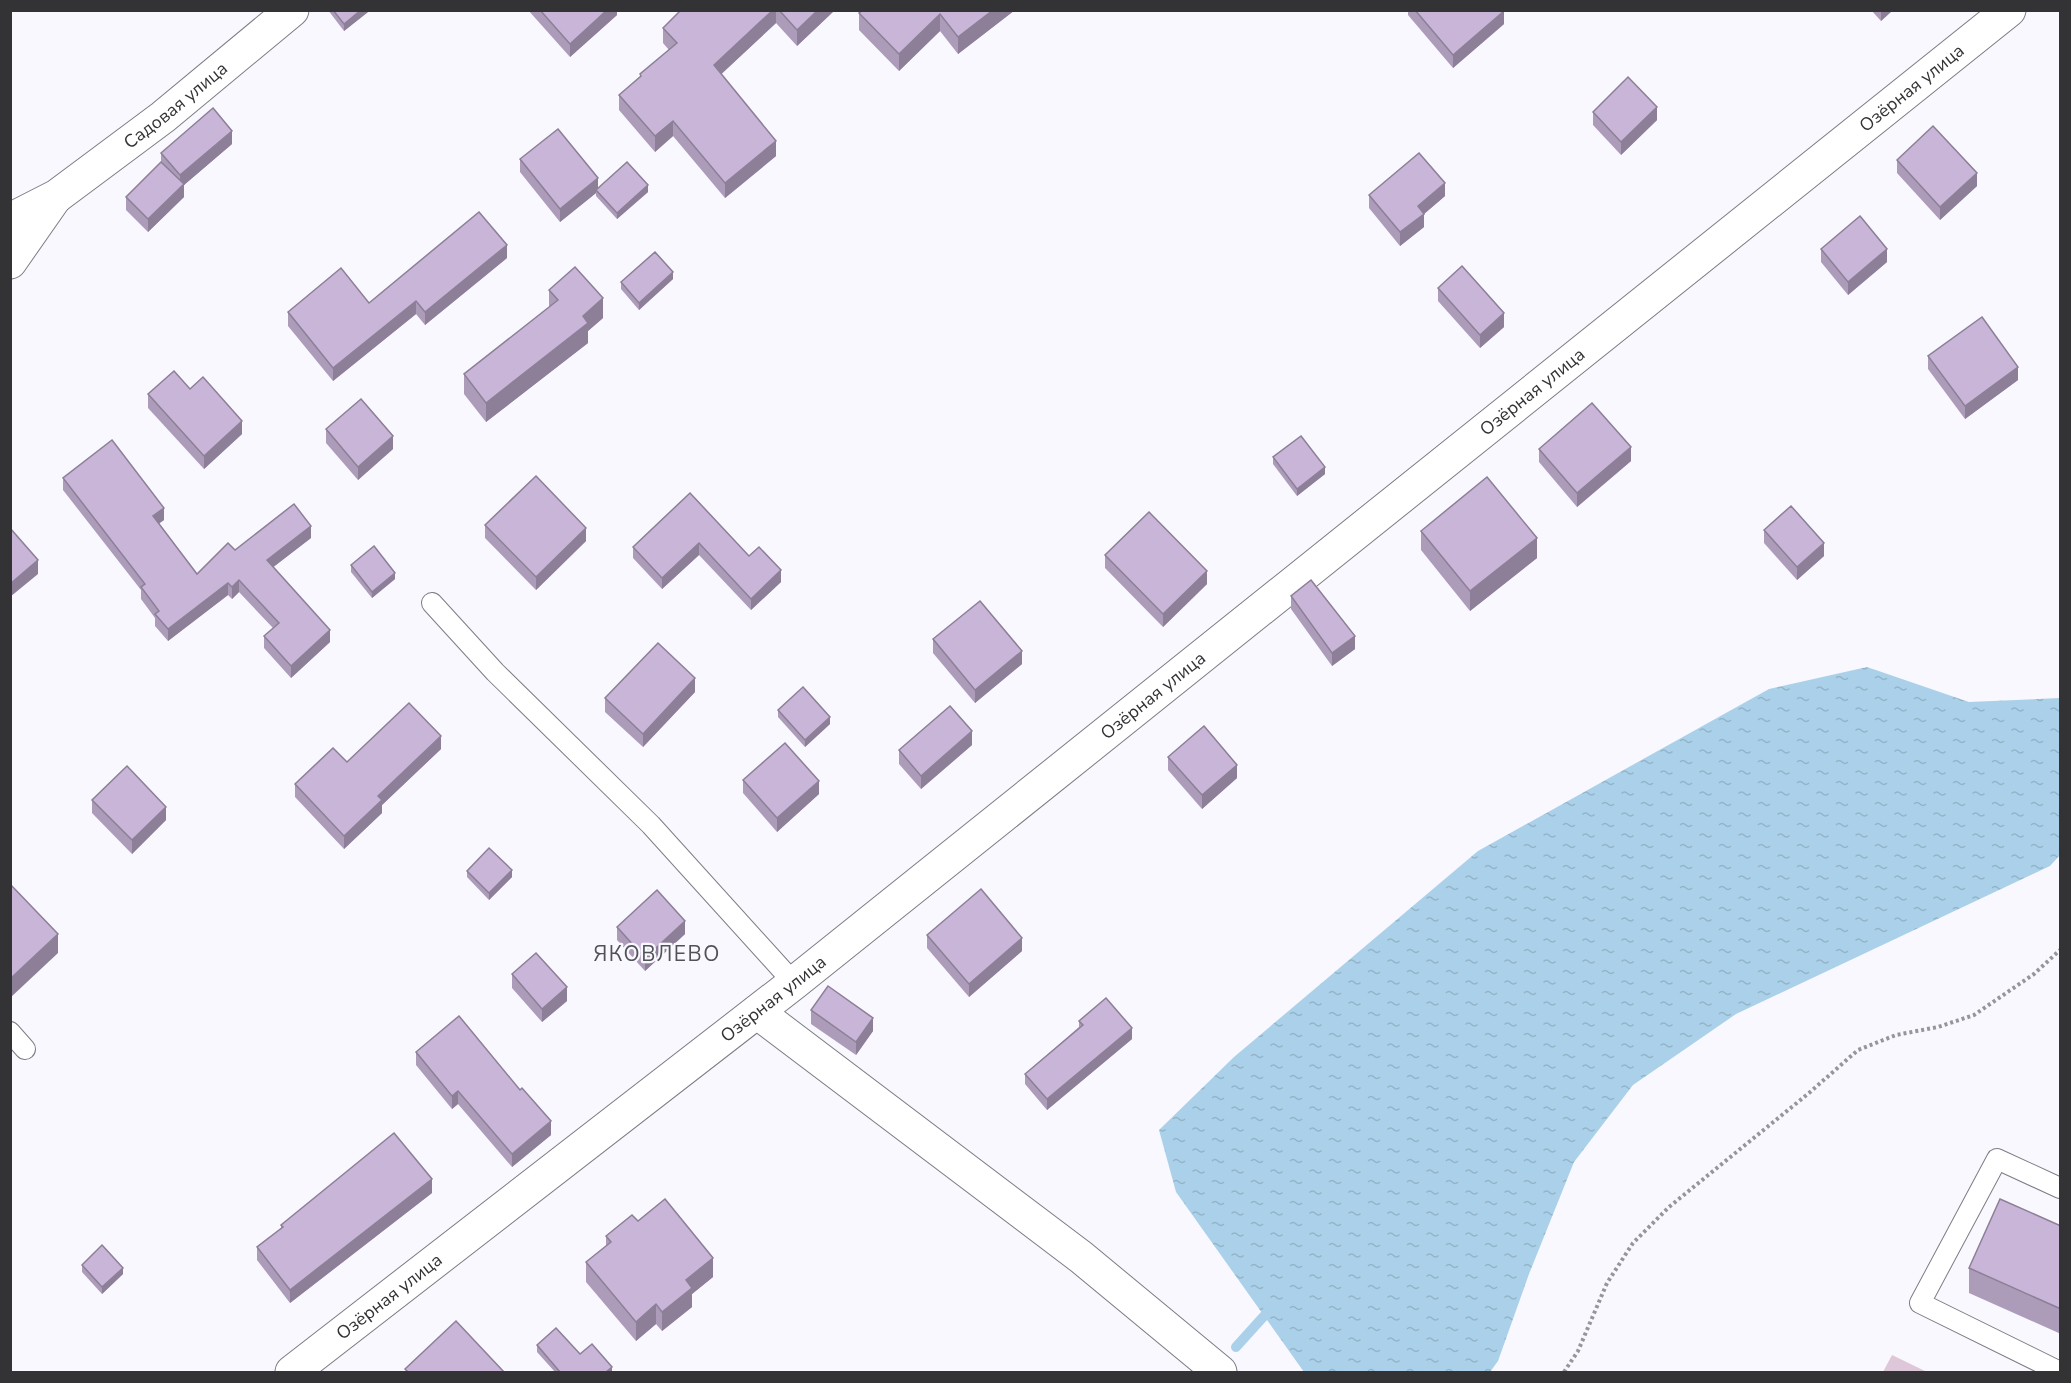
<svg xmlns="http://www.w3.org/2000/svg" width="2071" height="1383" font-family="'Nunito Sans',sans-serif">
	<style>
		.pitch { fill: #ddc7d8 }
		.water { fill: url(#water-ripples) }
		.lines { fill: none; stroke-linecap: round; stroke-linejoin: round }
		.stream { stroke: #aad1e9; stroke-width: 10 }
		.lane-casing { stroke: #7d7d84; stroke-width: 22 }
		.street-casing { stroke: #7d7d84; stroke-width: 35 }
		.secondary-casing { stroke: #7d7d84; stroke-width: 35 }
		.path { stroke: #96969a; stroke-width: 4; stroke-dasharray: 3 3; stroke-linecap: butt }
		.lane { stroke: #fff; stroke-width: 20 }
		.street { stroke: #fff; stroke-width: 33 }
		.secondary { stroke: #fff; stroke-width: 33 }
		.wall { fill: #ac9cba }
		.shaded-wall { fill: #8c7f97 }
		.building { fill: #c8b5d8; stroke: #8c7f97; stroke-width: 1.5 }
		.labels { text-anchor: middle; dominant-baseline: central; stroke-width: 4.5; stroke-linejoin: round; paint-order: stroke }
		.street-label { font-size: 18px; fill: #333336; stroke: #f8f8fe }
		.quarter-label { font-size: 21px; letter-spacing: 1.5px; fill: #515258; stroke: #f8f8fe }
	</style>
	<defs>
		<pattern id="water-ripples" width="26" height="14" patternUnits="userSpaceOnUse" patternTransform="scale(1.5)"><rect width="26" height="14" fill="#aad1e9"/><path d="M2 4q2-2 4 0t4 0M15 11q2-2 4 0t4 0" fill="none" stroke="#93b4c8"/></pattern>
	</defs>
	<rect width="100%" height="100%" fill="#f8f8fe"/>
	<path class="pitch" d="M 1892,1355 L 1927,1372 L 1883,1372 Z"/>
	<path class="water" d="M 1867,667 L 1969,702 L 2060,698 L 2060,855 L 2050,866 L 1736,1014 L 1633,1085 L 1574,1162 L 1529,1274 L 1498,1361 L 1490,1372 L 1304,1372 L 1176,1192 L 1159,1130 L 1234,1057 L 1478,851 L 1769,689 Z"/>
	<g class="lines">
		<path class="stream" d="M 1236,1347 L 1264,1316"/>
		<g class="lane-casing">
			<g id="lane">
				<path d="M 432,603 L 495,672 L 651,825 L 794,983"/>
				<path d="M 10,1032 L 25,1049"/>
				<path d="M 2060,1372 L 1920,1303 L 1997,1159 L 2060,1188"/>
			</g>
		</g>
		<g class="street-casing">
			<g id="street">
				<path d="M 757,1012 L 1081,1257 L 1220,1372"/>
				<path id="s1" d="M 292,1372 L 794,983 L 2009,10"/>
			</g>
		</g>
		<g class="secondary-casing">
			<g id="secondary">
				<path id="s2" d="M 10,220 L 57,196 L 163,117 L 292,10"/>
				<path d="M 10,262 L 54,199"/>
			</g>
		</g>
		<path class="path" d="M 1564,1372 L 1578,1351 L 1607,1283 L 1633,1243 L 1669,1207 L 1809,1093 L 1858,1050 L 1896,1035 L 1938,1027 L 1974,1015 L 2034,974 L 2060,950"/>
		<use href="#lane" class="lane"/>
		<use href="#street" class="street"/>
		<use href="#secondary" class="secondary"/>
	</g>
	<g class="wall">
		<path d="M 328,10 L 368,10 L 368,12 L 344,31 Z"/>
		<path d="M 528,10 L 617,10 L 617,15 L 570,57 Z"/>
		<path d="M 681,10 L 835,10 L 797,46 L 776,23 L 721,74 L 776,156 L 725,198 L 673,136 L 655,152 L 619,110 L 619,95 L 640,78 L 640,74 L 669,50 L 663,43 L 663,28 Z"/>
		<path d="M 1015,10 L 958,54 L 940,31 L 899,71 L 859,30 L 859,13 Z"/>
		<path d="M 1408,10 L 1503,10 L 1504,24 L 1453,68 L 1408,15 Z"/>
		<path d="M 1871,10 L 1893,10 L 1881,21 Z"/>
		<path d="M 1593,112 L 1657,120 L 1621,155 L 1593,125 Z"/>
		<path d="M 232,144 L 184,185 L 184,197 L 148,232 L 126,210 L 126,197 L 161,162 L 161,153 Z"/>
		<path d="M 520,159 L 598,188 L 648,192 L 617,219 L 596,196 L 596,193 L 560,222 L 520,172 Z"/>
		<path d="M 1897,160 L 1977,186 L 1940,220 L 1897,173 Z"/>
		<path d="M 1369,195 L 1445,196 L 1424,214 L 1424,227 L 1400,246 L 1369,208 Z"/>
		<path d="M 1821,249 L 1887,262 L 1848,295 L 1821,262 Z"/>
		<path d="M 507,258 L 425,325 L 416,314 L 333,381 L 288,326 L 288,312 L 369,303 Z"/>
		<path d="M 673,279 L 639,310 L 621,289 L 621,282 Z"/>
		<path d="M 1438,288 L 1504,327 L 1480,348 L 1438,301 Z"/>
		<path d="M 549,290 L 603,318 L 588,331 L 588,343 L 486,422 L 464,394 L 464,374 L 549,307 Z"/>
		<path d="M 1928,356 L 2018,380 L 1965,419 L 1928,369 Z"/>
		<path d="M 190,389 L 242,434 L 204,469 L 148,408 L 148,394 Z"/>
		<path d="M 326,429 L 393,449 L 358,480 L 326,443 Z"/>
		<path d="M 1539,449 L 1631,461 L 1577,507 L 1539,462 Z"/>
		<path d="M 1273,457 L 1325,474 L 1297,496 L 1273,464 Z"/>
		<path d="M 63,478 L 164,520 L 159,523 L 197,574 L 235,550 L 311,538 L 273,567 L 330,642 L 291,678 L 264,648 L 264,636 L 273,628 L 239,592 L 232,599 L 228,595 L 168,641 L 155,626 L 155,618 L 141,599 L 141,590 L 63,490 Z"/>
		<path d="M 690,493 L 749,556 L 781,582 L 751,610 L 699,555 L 662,589 L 633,558 L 633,547 Z"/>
		<path d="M 485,525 L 586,541 L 536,590 L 485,538 Z"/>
		<path d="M 1764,530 L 1824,556 L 1797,580 L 1764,543 Z"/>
		<path d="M 1421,531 L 1537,558 L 1470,611 L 1421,550 Z"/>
		<path d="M 1105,555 L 1207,584 L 1163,627 L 1105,568 Z"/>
		<path d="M 351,565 L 395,579 L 372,598 L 351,572 Z"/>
		<path d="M 1291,596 L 1355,649 L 1332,666 L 1291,609 Z"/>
		<path d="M 933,639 L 1022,664 L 975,703 L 933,653 Z"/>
		<path d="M 695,692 L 643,747 L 605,712 L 605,698 Z"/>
		<path d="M 778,710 L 830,724 L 805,747 L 778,717 Z"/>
		<path d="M 972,745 L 921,789 L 899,764 L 899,750 Z"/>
		<path d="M 441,749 L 382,805 L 382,813 L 344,849 L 295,797 L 295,784 L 347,762 Z"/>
		<path d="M 1168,757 L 1237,778 L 1202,809 L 1168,770 Z"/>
		<path d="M 743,780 L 819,794 L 777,832 L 743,793 Z"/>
		<path d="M 92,800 L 166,820 L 132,854 L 92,813 Z"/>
		<path d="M 467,871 L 512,877 L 489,900 L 467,877 Z"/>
		<path d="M 617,927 L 685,934 L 645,971 L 617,940 Z"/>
		<path d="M 927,935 L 1022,951 L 969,997 L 927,948 Z"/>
		<path d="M 512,974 L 567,1001 L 542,1022 L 512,988 Z"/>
		<path d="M 811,1010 L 873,1031 L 856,1055 L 811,1024 Z"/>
		<path d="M 1079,1021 L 1132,1039 L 1047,1110 L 1025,1084 L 1025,1074 L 1079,1027 Z"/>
		<path d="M 416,1052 L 551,1135 L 512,1167 L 458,1104 L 452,1109 L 416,1065 Z"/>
		<path d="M 432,1193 L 290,1303 L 257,1260 L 257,1247 L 281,1228 L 281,1225 Z"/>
		<path d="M 638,1221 L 713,1277 L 692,1294 L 692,1307 L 662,1331 L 656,1324 L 636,1341 L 586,1282 L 586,1262 L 606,1246 L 606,1236 Z"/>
		<path d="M 2061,1226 L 2061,1334 L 1969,1293 L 1969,1268 Z"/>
		<path d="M 82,1265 L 123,1274 L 102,1294 L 82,1272 Z"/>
		<path d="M 537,1345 L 580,1354 L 612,1372 L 555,1372 L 537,1352 Z"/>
	</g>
	<g class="shaded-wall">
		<path d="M 361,10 L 368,10 L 368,12 L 344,31 L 344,24 Z"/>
		<path d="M 607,10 L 617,10 L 617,15 L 570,57 L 570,44 Z"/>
		<path d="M 773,10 L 776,10 L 776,23 L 714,81 L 714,65 Z"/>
		<path d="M 818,10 L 835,10 L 797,46 L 797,30 Z"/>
		<path d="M 993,10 L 1015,10 L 958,54 L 958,37 Z"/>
		<path d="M 1881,10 L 1893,10 L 1881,21 Z"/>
		<path d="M 1504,11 L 1504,24 L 1453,68 L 1453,55 Z"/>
		<path d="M 940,14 L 940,31 L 899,71 L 899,54 Z"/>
		<path d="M 1657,107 L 1657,120 L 1621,155 L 1621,142 Z"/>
		<path d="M 673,121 L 673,136 L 655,152 L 655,136 Z"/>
		<path d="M 232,131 L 232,144 L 184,185 L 184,197 L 148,232 L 148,219 L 180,188 L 180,175 Z"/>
		<path d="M 776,141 L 776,156 L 725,198 L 725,183 Z"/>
		<path d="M 1977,173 L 1977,186 L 1940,220 L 1940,207 Z"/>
		<path d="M 598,178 L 598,191 L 596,190 L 596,193 L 560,222 L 560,209 Z"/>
		<path d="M 1445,183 L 1445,196 L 1424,214 L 1424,227 L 1400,246 L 1400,232 L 1418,206 Z"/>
		<path d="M 648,185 L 648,192 L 617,219 L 617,213 Z"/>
		<path d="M 507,245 L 507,258 L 425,325 L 425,312 Z"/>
		<path d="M 1887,249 L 1887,262 L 1848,295 L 1848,282 Z"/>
		<path d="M 673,272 L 673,279 L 639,310 L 639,303 Z"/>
		<path d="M 603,298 L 603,318 L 588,331 L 588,343 L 486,422 L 486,403 Z"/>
		<path d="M 416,301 L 416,314 L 333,381 L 333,368 Z"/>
		<path d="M 1504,313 L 1504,327 L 1480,348 L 1480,335 Z"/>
		<path d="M 2018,367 L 2018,380 L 1965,419 L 1965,406 Z"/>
		<path d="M 242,421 L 242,434 L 204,469 L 204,456 Z"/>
		<path d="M 393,436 L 393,449 L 358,480 L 358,467 Z"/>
		<path d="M 1631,447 L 1631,461 L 1577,507 L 1577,493 Z"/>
		<path d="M 1325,467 L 1325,474 L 1297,496 L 1297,489 Z"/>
		<path d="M 164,508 L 164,520 L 153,528 L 153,516 Z"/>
		<path d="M 311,526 L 311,538 L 267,572 L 267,560 Z"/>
		<path d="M 586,528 L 586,541 L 536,590 L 536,577 Z"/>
		<path d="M 1537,538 L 1537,558 L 1470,611 L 1470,591 Z"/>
		<path d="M 699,543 L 699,555 L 662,589 L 662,578 Z"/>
		<path d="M 1824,543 L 1824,556 L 1797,580 L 1797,567 Z"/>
		<path d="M 38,560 L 38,574 L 10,597 L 10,584 Z"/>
		<path d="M 781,570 L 781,582 L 751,610 L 751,599 Z"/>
		<path d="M 1207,571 L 1207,584 L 1163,627 L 1163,614 Z"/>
		<path d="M 395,573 L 395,579 L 372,598 L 372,592 Z"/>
		<path d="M 239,580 L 239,592 L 232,599 L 232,587 Z"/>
		<path d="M 228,583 L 228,595 L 168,641 L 168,629 Z"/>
		<path d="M 330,630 L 330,642 L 291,678 L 291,666 Z"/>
		<path d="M 1355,636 L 1355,649 L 1332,666 L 1332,653 Z"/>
		<path d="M 1022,651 L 1022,664 L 975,703 L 975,690 Z"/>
		<path d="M 695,678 L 695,692 L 643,747 L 643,734 Z"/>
		<path d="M 830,717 L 830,724 L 805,747 L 805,740 Z"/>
		<path d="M 972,731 L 972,745 L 921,789 L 921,776 Z"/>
		<path d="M 441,736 L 441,749 L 382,805 L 382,813 L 344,849 L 344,836 L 378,796 Z"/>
		<path d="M 1237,765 L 1237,778 L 1202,809 L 1202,795 Z"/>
		<path d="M 819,781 L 819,794 L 777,832 L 777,818 Z"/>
		<path d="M 166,807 L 166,820 L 132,854 L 132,840 Z"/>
		<path d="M 512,870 L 512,877 L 489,900 L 489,893 Z"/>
		<path d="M 685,921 L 685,934 L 645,971 L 645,958 Z"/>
		<path d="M 58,934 L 58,953 L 10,998 L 10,979 Z"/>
		<path d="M 1022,938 L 1022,951 L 969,997 L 969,984 Z"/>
		<path d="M 567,987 L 567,1001 L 542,1022 L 542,1009 Z"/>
		<path d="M 873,1018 L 873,1031 L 856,1055 L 856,1042 Z"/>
		<path d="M 1132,1028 L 1132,1039 L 1047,1110 L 1047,1099 Z"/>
		<path d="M 458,1091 L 458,1104 L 452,1109 L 452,1096 Z"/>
		<path d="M 551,1121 L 551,1135 L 512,1167 L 512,1154 Z"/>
		<path d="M 432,1179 L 432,1193 L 290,1303 L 290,1290 Z"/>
		<path d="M 713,1258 L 713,1277 L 692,1294 L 692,1307 L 662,1331 L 662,1312 L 686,1280 Z"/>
		<path d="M 123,1268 L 123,1274 L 102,1294 L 102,1287 Z"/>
		<path d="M 656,1304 L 656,1324 L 636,1341 L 636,1322 Z"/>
		<path d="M 612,1367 L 612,1372 L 606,1372 Z"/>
	</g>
	<g class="building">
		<path d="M 333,10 L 361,10 L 344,24 Z"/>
		<path d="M 540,10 L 607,10 L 570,44 Z"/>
		<path d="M 681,10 L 773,10 L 714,65 L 776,141 L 725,183 L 673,121 L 655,136 L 619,95 L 641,76 L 640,74 L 677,43 L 663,28 Z"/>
		<path d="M 779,10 L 818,10 L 797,30 Z"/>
		<path d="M 863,10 L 993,10 L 958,37 L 940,14 L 899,54 L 859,13 Z"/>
		<path d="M 1415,10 L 1503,10 L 1504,11 L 1453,55 Z"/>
		<path d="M 1628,77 L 1657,107 L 1621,142 L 1593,112 Z"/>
		<path d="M 213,108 L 232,131 L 180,175 L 161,153 Z"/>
		<path d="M 1933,126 L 1977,173 L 1940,207 L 1897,160 Z"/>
		<path d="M 558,129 L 598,178 L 560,209 L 520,159 Z"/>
		<path d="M 1419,153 L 1445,183 L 1418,206 L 1424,214 L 1400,232 L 1369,195 Z"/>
		<path d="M 161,162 L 184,184 L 148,219 L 126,197 Z"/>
		<path d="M 627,162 L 648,185 L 617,213 L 596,190 Z"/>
		<path d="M 479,212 L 507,245 L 425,312 L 416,301 L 333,368 L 288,312 L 341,268 L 369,303 Z"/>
		<path d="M 1860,216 L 1887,249 L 1848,282 L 1821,249 Z"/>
		<path d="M 655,252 L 673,272 L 639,303 L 621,282 Z"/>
		<path d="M 1462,266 L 1504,313 L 1480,335 L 1438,288 Z"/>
		<path d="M 575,267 L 603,298 L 583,316 L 588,323 L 486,403 L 464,374 L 558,300 L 549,290 Z"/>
		<path d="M 1982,317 L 2018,367 L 1965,406 L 1928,356 Z"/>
		<path d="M 174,371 L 190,389 L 203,377 L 242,421 L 204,456 L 148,394 Z"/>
		<path d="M 361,399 L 393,436 L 358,467 L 326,429 Z"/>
		<path d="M 1592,403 L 1631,447 L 1577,493 L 1539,449 Z"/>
		<path d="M 1301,436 L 1325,467 L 1297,489 L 1273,457 Z"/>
		<path d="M 112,440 L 164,508 L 153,516 L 197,574 L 228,543 L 235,550 L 294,504 L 311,526 L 267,560 L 330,630 L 291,666 L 264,636 L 279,623 L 239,580 L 232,587 L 228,583 L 168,629 L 155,614 L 159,611 L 141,587 L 145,584 L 63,478 Z"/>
		<path d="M 536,476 L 586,528 L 536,577 L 485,525 Z"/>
		<path d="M 1487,477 L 1537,538 L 1470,591 L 1421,531 Z"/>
		<path d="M 690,493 L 749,556 L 759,547 L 781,570 L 751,599 L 699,543 L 662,578 L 633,547 Z"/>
		<path d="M 1791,506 L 1824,543 L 1797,567 L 1764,530 Z"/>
		<path d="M 1149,512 L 1207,571 L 1163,614 L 1105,555 Z"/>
		<path d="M 10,528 L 38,560 L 10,584 Z"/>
		<path d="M 374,546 L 395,573 L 372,592 L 351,565 Z"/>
		<path d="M 1311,580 L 1355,636 L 1332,653 L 1291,596 Z"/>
		<path d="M 980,601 L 1022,651 L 975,690 L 933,639 Z"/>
		<path d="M 658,643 L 695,678 L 643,734 L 605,698 Z"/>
		<path d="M 803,687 L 830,717 L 805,740 L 778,710 Z"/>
		<path d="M 409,703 L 441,736 L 378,796 L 382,800 L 344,836 L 295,784 L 333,748 L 347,762 Z"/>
		<path d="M 950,706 L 972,731 L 921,776 L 899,750 Z"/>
		<path d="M 1204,726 L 1237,765 L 1202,795 L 1168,757 Z"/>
		<path d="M 785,743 L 819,781 L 777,818 L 743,780 Z"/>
		<path d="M 127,766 L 166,807 L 132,840 L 92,800 Z"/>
		<path d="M 489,848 L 512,870 L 489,893 L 467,871 Z"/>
		<path d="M 10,884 L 58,934 L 10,979 Z"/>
		<path d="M 981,889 L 1022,938 L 969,984 L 927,935 Z"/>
		<path d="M 657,890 L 685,921 L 645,958 L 617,927 Z"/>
		<path d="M 536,953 L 567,987 L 542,1009 L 512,974 Z"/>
		<path d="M 828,986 L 873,1018 L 856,1042 L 811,1010 Z"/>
		<path d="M 1106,998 L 1132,1028 L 1047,1099 L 1025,1074 L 1083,1025 L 1079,1021 Z"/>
		<path d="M 459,1016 L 520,1090 L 522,1088 L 551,1121 L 512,1154 L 458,1091 L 452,1096 L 416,1052 Z"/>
		<path d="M 394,1133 L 432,1179 L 290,1290 L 257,1247 L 283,1227 L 281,1225 Z"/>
		<path d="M 665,1199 L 713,1258 L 686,1280 L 692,1288 L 662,1312 L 656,1304 L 636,1322 L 586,1262 L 611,1242 L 606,1236 L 632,1215 L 638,1221 Z"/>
		<path d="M 2000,1199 L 2061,1226 L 2061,1309 L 1969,1268 Z"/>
		<path d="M 102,1245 L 123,1268 L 102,1287 L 82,1265 Z"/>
		<path d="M 456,1321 L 504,1372 L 408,1372 L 405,1369 Z"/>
		<path d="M 556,1328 L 580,1354 L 592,1344 L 612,1367 L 606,1372 L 560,1372 L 537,1345 Z"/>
	</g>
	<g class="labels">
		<g class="street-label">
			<text stroke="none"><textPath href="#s1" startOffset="2067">Озёрная улица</textPath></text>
			<text stroke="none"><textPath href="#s2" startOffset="202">Садовая улица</textPath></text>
			<text stroke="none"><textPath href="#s1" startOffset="1581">Озёрная улица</textPath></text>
			<text stroke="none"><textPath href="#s1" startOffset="1095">Озёрная улица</textPath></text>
			<text stroke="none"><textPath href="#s1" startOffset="609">Озёрная улица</textPath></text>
			<text stroke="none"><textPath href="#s1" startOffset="123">Озёрная улица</textPath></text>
		</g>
		<g class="quarter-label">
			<text x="657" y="954">ЯКОВЛЕВО</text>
		</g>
	</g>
	<rect width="2071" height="1383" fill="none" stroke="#333336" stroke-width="24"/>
</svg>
